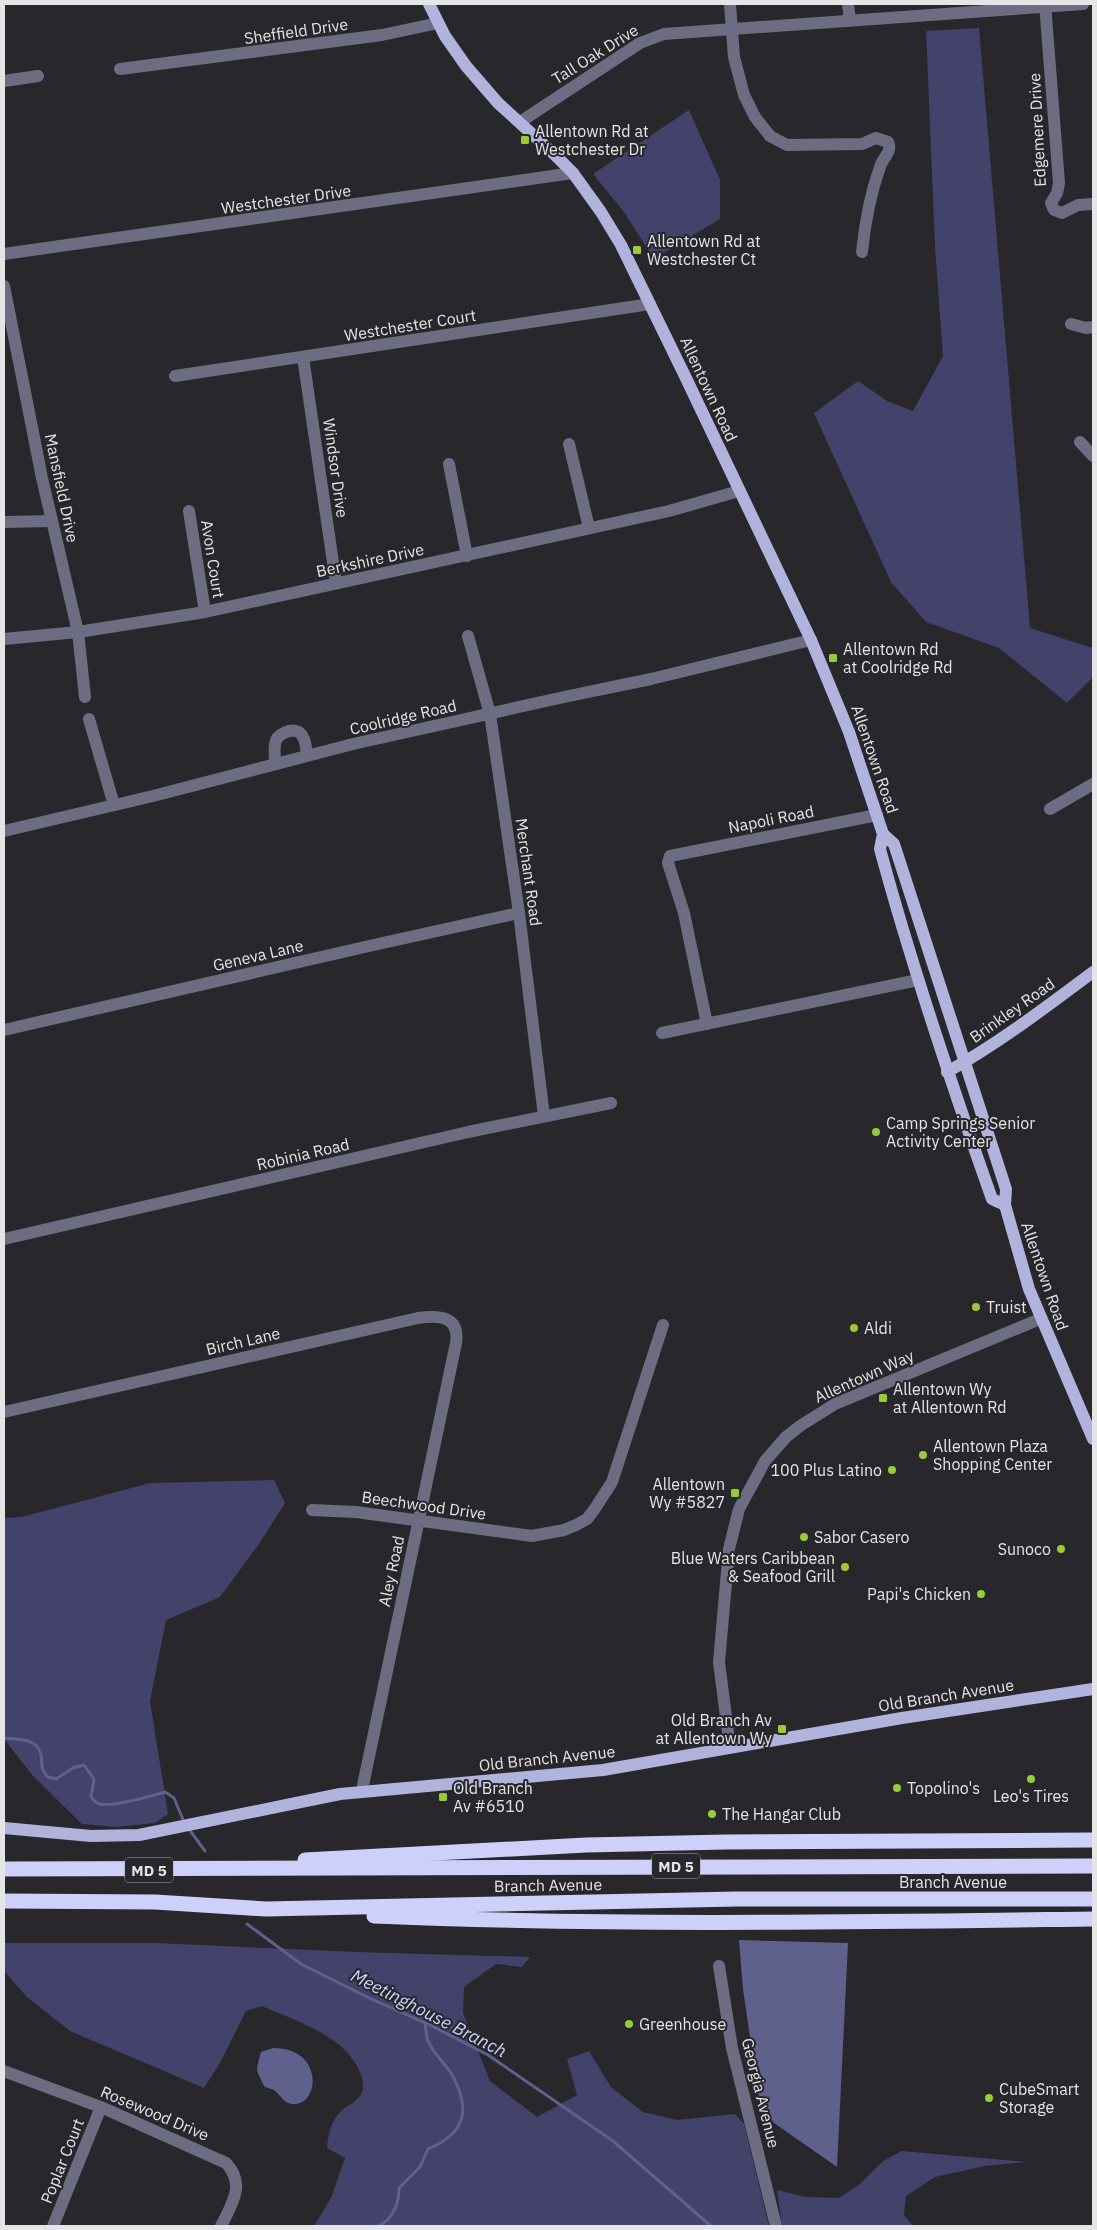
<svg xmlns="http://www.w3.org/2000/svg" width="1097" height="2230" font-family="'IBM Plex Sans',sans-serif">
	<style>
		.green { fill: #43426b }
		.water { fill: #60608d }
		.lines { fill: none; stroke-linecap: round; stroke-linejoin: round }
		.stream { stroke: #60608d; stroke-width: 3 }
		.minor { stroke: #6c6d82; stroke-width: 12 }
		.major { stroke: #b1b3dd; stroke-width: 12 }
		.highway { stroke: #ced0f9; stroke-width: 15 }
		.poi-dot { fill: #99cb35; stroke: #27272c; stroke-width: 2 }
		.labels { text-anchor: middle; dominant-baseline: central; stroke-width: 4; stroke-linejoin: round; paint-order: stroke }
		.shield { fill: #27272c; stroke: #acacb0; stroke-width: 1 }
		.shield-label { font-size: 15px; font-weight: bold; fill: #e5e5e8 }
		.street-label { font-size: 16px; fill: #e5e5e8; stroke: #27272c }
		.poi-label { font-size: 16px; fill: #e5e5e8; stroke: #27272c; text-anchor: start }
		.water-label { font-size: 18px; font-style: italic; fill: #ced0fc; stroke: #27272c }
	</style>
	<rect width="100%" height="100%" fill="#27272c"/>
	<g class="green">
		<path d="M 979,28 L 1030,628 L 1093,648 L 1093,677 L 1067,703 L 999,648 L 926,622 L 891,582 L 814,413 L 858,381 L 887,401 L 913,411 L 943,356 L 935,247 L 926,31 Z"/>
		<path d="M 689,110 L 720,180 L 720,219 L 654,259 L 624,212 L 593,174 Z"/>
		<path d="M 274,1480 L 285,1503 L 259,1544 L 220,1597 L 166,1620 L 150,1701 L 168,1814 L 155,1823 L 116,1827 L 82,1824 L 33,1776 L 4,1739 L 4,1518 L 22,1517 L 150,1483 Z"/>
		<path d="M 4,1943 L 155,1943 L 356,1952 L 530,1957 L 522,1967 L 496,1964 L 464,1987 L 463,2013 L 490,2081 L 537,2117 L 577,2095 L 567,2059 L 589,2051 L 611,2087 L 643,2112 L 677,2120 L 735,2114 L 744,2124 L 769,2226 L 314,2226 L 331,2198 L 345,2158 L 327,2148 C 328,2135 331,2120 342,2110 C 348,2105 355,2103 360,2096 C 365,2088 363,2078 359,2070 C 343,2035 296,2021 262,2006 L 246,2011 L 220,2063 L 204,2088 L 70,2031 L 27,1997 L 4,1971 Z"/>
		<path d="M 902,2151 L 1026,2162 L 985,2166 L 935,2177 L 906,2196 L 904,2215 L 913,2226 L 782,2226 L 777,2190 L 806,2197 L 839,2198 L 860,2184 L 883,2161 Z"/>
	</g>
	<g class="water">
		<path d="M 739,1940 L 848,1943 L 837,2167 L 774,2123 L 760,2105 L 743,1989 Z"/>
		<path d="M 273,2048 C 324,2047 321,2107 292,2104 C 283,2103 281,2095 274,2090 C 271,2088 268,2089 264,2086 C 256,2067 255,2074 261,2052 Z"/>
	</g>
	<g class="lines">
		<g class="stream">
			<path d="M 4,1738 C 17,1740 38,1737 41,1755 C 43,1766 39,1767 48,1777 L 56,1779 L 73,1768 L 84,1765 L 94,1779 L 91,1797 C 94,1800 95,1803 100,1804 C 115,1807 150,1796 165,1792 L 174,1798 L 184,1822"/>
			<path d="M 189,1829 L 205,1851"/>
			<path d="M 247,1924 L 301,1964 L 367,1997 L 432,2026 L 488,2055 L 613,2141 L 711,2226"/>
			<path d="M 378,2226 C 393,2220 399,2203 399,2188 L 420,2167 L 428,2149 C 467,2133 471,2108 451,2073 C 444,2062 433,2053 428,2041 C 426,2036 426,2028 425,2023"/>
		</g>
		<g class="minor">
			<path d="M 730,4 L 734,57 L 744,95 L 755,117 L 770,136 L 787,145 L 862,144 L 876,138 L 888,142 C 893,152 882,158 880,167 C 870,195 865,222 862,252"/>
			<path d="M 848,4 L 850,20"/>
			<path d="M 1045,4 L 1059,183 L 1057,193 L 1051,203 L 1054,210 L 1062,213 L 1078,205 L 1093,204"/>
			<path d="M 120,69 L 382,35 L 438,23"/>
			<path d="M 4,81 L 38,76"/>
			<path d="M 520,122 L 640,43 L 664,34 L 1083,4"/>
			<path d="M 4,254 L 573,173"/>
			<path d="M 4,286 L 42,478 L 78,632 L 85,697"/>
			<path d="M 1071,324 L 1086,328 L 1093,327"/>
			<path d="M 303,357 L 336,583"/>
			<path d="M 175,376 L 650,304"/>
			<path d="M 1080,442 L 1093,456"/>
			<path d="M 569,444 L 589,528"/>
			<path d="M 449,464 L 467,556"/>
			<path d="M 189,511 L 205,612"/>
			<path d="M 4,522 L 52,521"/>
			<path d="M 468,636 L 490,714 L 519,913 L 544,1116"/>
			<path d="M 4,639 L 78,632 L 205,612 L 669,511 L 739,491"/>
			<path d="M 89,719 L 114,805"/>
			<path d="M 275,764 C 275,757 274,750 275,744 C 276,734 292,727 300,733 C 306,738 306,749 307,756"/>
			<path d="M 1050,809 L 1093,784"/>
			<path d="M 4,831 L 153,796 L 353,744 L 564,697 L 651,679 L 811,640"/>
			<path d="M 707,1024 L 684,913 L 668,863 L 670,856 L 877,815"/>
			<path d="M 4,1030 L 369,946 L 519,913"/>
			<path d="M 662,1033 L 918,980"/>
			<path d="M 4,1239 L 468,1132 L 611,1103"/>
			<path d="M 4,1412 L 418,1318 C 439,1315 460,1316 456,1343 L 362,1790"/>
			<path d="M 312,1510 L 356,1512 L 532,1536 L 564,1530 L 576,1525 L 587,1519 L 594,1510 L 612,1482 L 663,1325"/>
			<path d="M 730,1748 L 719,1662 L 729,1549 L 739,1509 L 765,1461 L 786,1437 L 800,1426 L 835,1404 L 1040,1319"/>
			<path d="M 719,1966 L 732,2048 L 776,2226"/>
			<path d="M 4,2071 L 101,2107 L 226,2163 C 246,2184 232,2204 221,2226"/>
			<path d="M 53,2226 L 101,2107"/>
		</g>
		<g class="major">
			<path d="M 429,4 L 445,36 L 466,66 L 498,103 L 554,154 L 573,173 L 601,212 L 621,245 L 684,374 L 811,640 L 849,732 L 883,834 L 880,849 C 912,967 951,1083 992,1199 L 1005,1205"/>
			<path d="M 883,834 L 894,844 L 1006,1189 L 1005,1205 L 1029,1289 L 1093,1439"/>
			<path d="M 947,1072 C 999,1043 1046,1007 1093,972"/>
			<path d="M 4,1828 L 91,1836 L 139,1835 L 340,1794 L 603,1770 L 902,1718 L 1093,1689"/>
		</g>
		<g class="highway">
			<path d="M 305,1860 L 586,1845 L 726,1842 L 1093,1840"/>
			<path d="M 4,1869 L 1093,1866"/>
			<path d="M 4,1901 L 155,1902 L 266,1909 L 737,1899 L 1093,1899"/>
			<path d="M 374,1916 C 614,1926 854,1922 1093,1919"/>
		</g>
	</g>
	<g class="poi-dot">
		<rect x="520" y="135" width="10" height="10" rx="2.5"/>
		<rect x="632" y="245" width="10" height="10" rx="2.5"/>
		<rect x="828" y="653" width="10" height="10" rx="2.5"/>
		<circle cx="876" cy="1132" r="5"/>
		<circle cx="976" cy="1307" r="5"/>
		<circle cx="854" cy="1328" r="5"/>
		<rect x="878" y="1393" width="10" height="10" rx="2.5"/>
		<circle cx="923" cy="1455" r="5"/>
		<circle cx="892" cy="1470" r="5"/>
		<rect x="730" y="1488" width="10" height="10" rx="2.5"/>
		<circle cx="804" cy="1537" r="5"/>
		<circle cx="1061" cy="1549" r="5"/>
		<circle cx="845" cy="1567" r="5"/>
		<circle cx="981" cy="1594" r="5"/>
		<rect x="777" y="1724" width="10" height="10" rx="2.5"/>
		<circle cx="1031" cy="1779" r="5"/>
		<circle cx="897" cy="1788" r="5"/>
		<rect x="438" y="1792" width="10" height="10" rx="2.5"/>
		<circle cx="712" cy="1814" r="5"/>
		<circle cx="629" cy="2024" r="5"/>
		<circle cx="989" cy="2098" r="5"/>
	</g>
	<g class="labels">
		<g class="shield">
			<rect x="652" y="1853.5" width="48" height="25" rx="4"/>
			<rect x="125" y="1857.5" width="48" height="25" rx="4"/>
		</g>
		<g class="shield-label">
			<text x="676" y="1866">MD 5</text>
			<text x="149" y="1870">MD 5</text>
		</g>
		<g class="street-label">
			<text transform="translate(296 31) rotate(-8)">Sheffield Drive</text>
			<text transform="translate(595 54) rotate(-32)">Tall Oak Drive</text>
			<text transform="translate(1037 130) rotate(-93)">Edgemere Drive</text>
			<text transform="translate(286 199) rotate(-8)">Westchester Drive</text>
			<text transform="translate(410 325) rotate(-9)">Westchester Court</text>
			<text transform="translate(709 389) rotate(65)">Allentown Road</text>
			<text transform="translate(336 468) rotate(82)">Windsor Drive</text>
			<text transform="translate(62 488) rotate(78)">Mansfield Drive</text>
			<text transform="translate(213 559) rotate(81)">Avon Court</text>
			<text transform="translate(370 560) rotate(-12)">Berkshire Drive</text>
			<text transform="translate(403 717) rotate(-13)">Coolridge Road</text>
			<text transform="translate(875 759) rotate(71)">Allentown Road</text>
			<text transform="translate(771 819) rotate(-11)">Napoli Road</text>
			<text transform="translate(529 872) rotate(82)">Merchant Road</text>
			<text transform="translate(258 955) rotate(-13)">Geneva Lane</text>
			<text transform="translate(1012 1010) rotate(-35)">Brinkley Road</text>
			<text transform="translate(303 1154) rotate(-13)">Robinia Road</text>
			<text transform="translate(1045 1276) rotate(71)">Allentown Road</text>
			<text transform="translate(243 1341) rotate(-13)">Birch Lane</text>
			<text transform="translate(864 1376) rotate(-24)">Allentown Way</text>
			<text transform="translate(424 1505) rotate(8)">Beechwood Drive</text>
			<text transform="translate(391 1571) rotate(-78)">Aley Road</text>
			<text transform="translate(946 1695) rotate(-9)">Old Branch Avenue</text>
			<text transform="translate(547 1758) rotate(-6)">Old Branch Avenue</text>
			<text x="953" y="1882">Branch Avenue</text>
			<text transform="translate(548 1885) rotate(-1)">Branch Avenue</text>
			<text transform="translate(761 2093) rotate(76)">Georgia Avenue</text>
			<text transform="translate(155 2113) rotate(23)">Rosewood Drive</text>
			<text transform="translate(62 2161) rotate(-68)">Poplar Court</text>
		</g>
		<g class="poi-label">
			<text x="535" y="131">Allentown Rd at<tspan x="535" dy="18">Westchester Dr</tspan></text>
			<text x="647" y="241">Allentown Rd at<tspan x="647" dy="18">Westchester Ct</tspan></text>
			<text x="843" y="649">Allentown Rd<tspan x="843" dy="18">at Coolridge Rd</tspan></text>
			<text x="886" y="1123">Camp Springs Senior<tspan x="886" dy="18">Activity Center</tspan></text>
			<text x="986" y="1307">Truist</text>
			<text x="864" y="1328">Aldi</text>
			<text x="893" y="1389">Allentown Wy<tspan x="893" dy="18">at Allentown Rd</tspan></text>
			<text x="933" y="1446">Allentown Plaza<tspan x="933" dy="18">Shopping Center</tspan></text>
			<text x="882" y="1470" text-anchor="end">100 Plus Latino</text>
			<text x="725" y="1484" text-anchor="end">Allentown<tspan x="725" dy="18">Wy #5827</tspan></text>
			<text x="814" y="1537">Sabor Casero</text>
			<text x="1051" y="1549" text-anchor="end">Sunoco</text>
			<text x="835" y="1558" text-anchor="end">Blue Waters Caribbean<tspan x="835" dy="18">&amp; Seafood Grill</tspan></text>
			<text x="971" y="1594" text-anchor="end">Papi's Chicken</text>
			<text x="772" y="1720" text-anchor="end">Old Branch Av<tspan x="772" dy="18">at Allentown Wy</tspan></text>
			<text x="453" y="1788">Old Branch<tspan x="453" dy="18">Av #6510</tspan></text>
			<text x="907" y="1788">Topolino's</text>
			<text x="1031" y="1796" text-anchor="middle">Leo's Tires</text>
			<text x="722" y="1814">The Hangar Club</text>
			<text x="639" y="2024">Greenhouse</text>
			<text x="999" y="2089">CubeSmart<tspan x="999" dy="18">Storage</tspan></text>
		</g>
		<g class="water-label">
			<text transform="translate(429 2013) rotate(27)">Meetinghouse Branch</text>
		</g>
	</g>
	<rect width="1097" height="2230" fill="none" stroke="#e5e5e8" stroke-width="10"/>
</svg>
